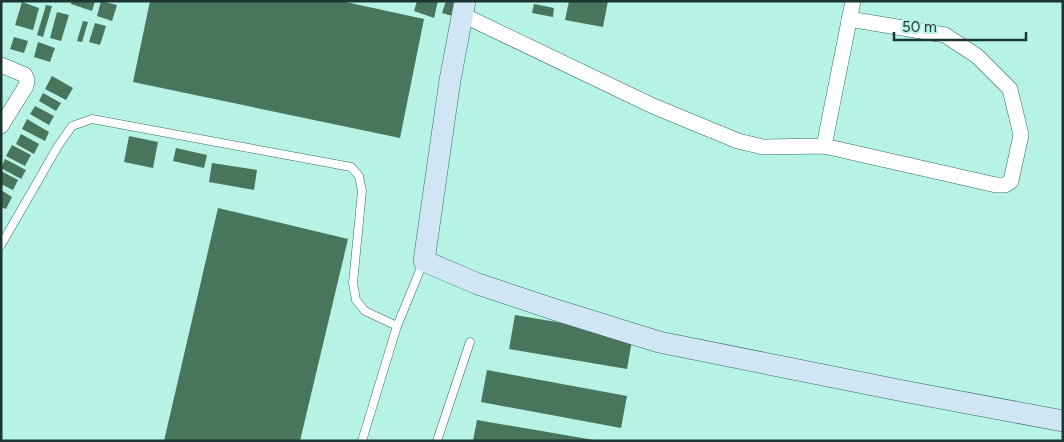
<svg xmlns="http://www.w3.org/2000/svg" width="1064" height="442" font-family="Figtree,sans-serif">
	<style>
		.building { fill: #48755c }
		.lines { fill: none; stroke-linecap: round; stroke-linejoin: round }
		.lane-casing { stroke: #326c61; stroke-width: 9 }
		.street-casing { stroke: #326c61; stroke-width: 16 }
		.secondary-casing { stroke: #326c61; stroke-width: 22 }
		.lane { stroke: #fff; stroke-width: 8 }
		.street { stroke: #fff; stroke-width: 15 }
		.secondary { stroke: #d0e6f4; stroke-width: 21 }
	</style>
	<rect width="100%" height="100%" fill="#b6f3e5"/>
	<g class="building">
		<path d="M 72,1 L 95,1 L 92,11 L 71,4 Z"/>
		<path d="M 101,1 L 117,5 L 112,21 L 97,16 Z"/>
		<path d="M 150,1 L 341,1 L 424,19 L 400,138 L 133,82 Z"/>
		<path d="M 417,1 L 438,1 L 434,18 L 414,11 Z"/>
		<path d="M 446,1 L 460,1 L 456,17 L 442,13 Z"/>
		<path d="M 569,1 L 608,1 L 603,27 L 565,20 Z"/>
		<path d="M 22,2 L 39,8 L 33,30 L 15,25 Z"/>
		<path d="M 534,4 L 554,8 L 553,17 L 532,13 Z"/>
		<path d="M 46,5 L 52,6 L 43,37 L 37,35 Z"/>
		<path d="M 57,12 L 69,15 L 61,41 L 50,38 Z"/>
		<path d="M 83,21 L 88,22 L 82,42 L 77,41 Z"/>
		<path d="M 95,23 L 106,26 L 100,45 L 89,42 Z"/>
		<path d="M 14,37 L 28,41 L 24,53 L 10,49 Z"/>
		<path d="M 38,42 L 55,48 L 50,62 L 34,57 Z"/>
		<path d="M 52,76 L 73,88 L 66,100 L 45,89 Z"/>
		<path d="M 43,93 L 61,103 L 56,111 L 39,101 Z"/>
		<path d="M 35,106 L 54,116 L 49,125 L 30,114 Z"/>
		<path d="M 27,119 L 49,132 L 45,141 L 22,129 Z"/>
		<path d="M 21,134 L 39,144 L 34,154 L 16,144 Z"/>
		<path d="M 129,136 L 158,142 L 153,168 L 124,162 Z"/>
		<path d="M 12,145 L 31,155 L 25,166 L 6,156 Z"/>
		<path d="M 176,148 L 207,155 L 204,168 L 173,161 Z"/>
		<path d="M 5,159 L 26,170 L 21,179 L 1,168 Z"/>
		<path d="M 212,163 L 257,170 L 254,190 L 209,182 Z"/>
		<path d="M 1,171 L 18,180 L 13,190 L 1,184 Z"/>
		<path d="M 1,190 L 12,197 L 6,209 L 1,207 Z"/>
		<path d="M 218,208 L 348,239 L 300,441 L 164,441 Z"/>
		<path d="M 515,315 L 633,335 L 627,369 L 509,349 Z"/>
		<path d="M 487,370 L 627,396 L 621,428 L 481,402 Z"/>
		<path d="M 477,420 L 594,440 L 594,441 L 473,441 Z"/>
	</g>
	<g class="lines">
		<g class="lane-casing">
			<g id="lane">
				<path d="M 1,245 L 58,146 L 72,126 L 92,119 L 351,167 L 359,176 L 362,191 L 353,283 L 356,300 L 365,311 L 397,326"/>
				<path d="M 362,441 L 397,326 L 423,263"/>
				<path d="M 437,441 L 470,342"/>
			</g>
		</g>
		<g class="street-casing">
			<g id="street">
				<path d="M 463,15 L 653,106 L 738,141 L 763,147 L 824,146 L 996,185 L 1005,185 L 1011,181 L 1021,135 L 1010,89 L 977,56 L 945,35 L 849,19"/>
				<path d="M 1,65 L 25,75 L 27,80 L 26,86 L 1,126"/>
				<path d="M 824,146 L 853,1"/>
			</g>
		</g>
		<g class="secondary-casing">
			<path id="secondary" d="M 465,1 L 450,80 L 424,261 L 478,284 L 556,310 L 659,342 L 903,391 L 1063,421"/>
		</g>
		<use href="#lane" class="lane"/>
		<use href="#street" class="street"/>
		<use href="#secondary" class="secondary"/>
	</g>
	<rect width="1064" height="442" fill="none" stroke="#1d3530" stroke-width="5"/>
	<path d="M894 32v8h132v-8" fill="none" stroke="#1d3530" stroke-width="2.5"/>
	<text x="902" y="32" font-size="15" fill="#1d3530" stroke="#b6f3e5" stroke-width="4" paint-order="stroke">50 m</text>
</svg>
